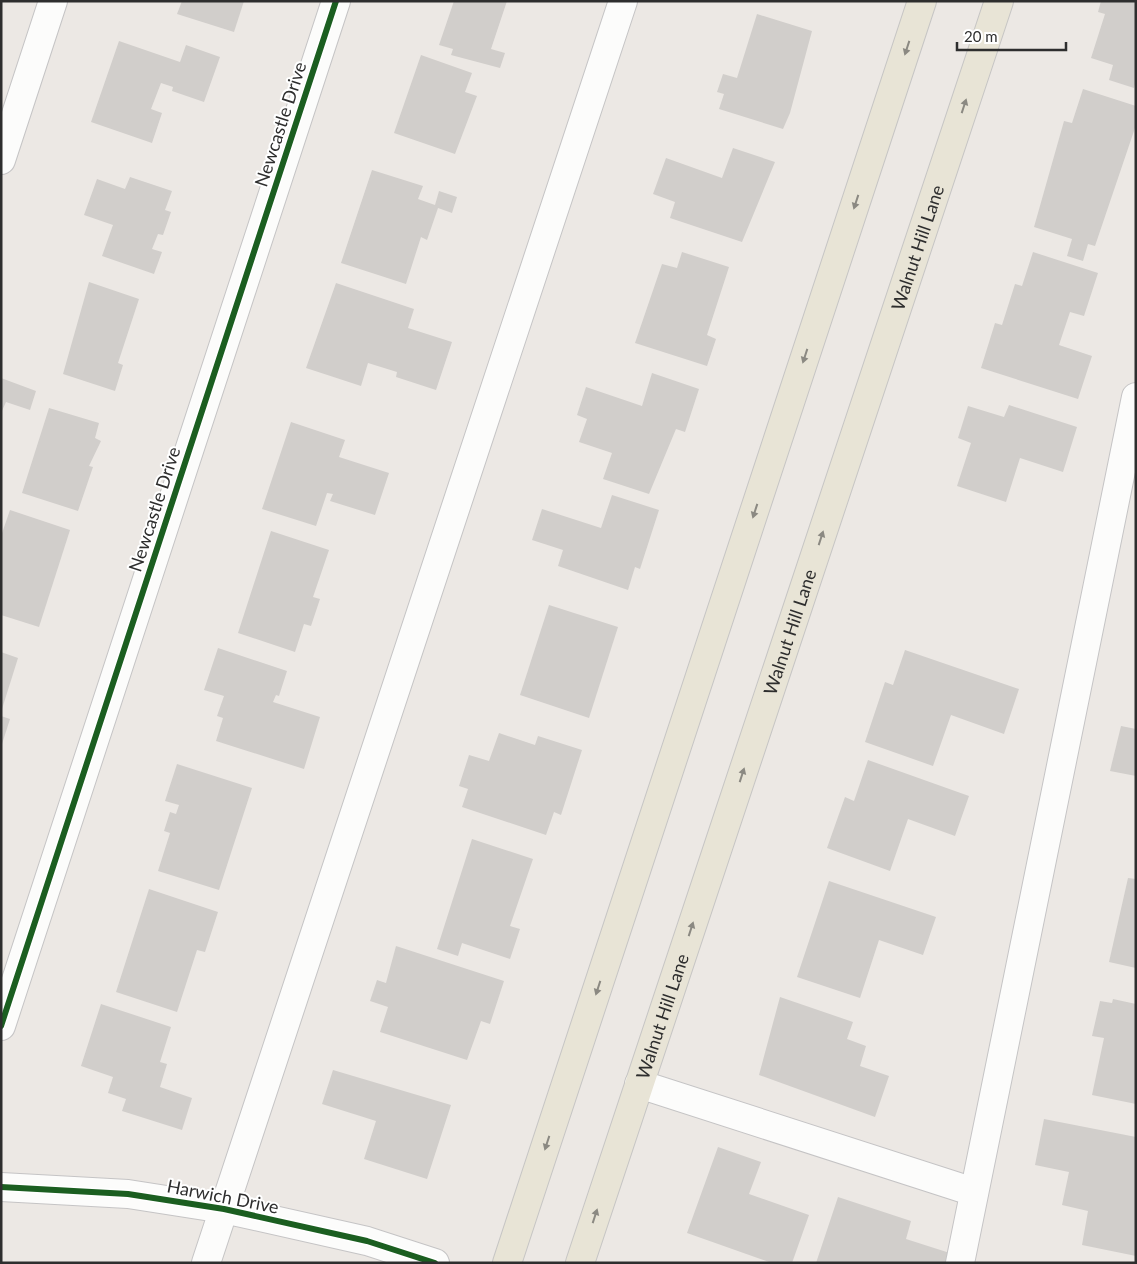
<svg xmlns="http://www.w3.org/2000/svg" width="1137" height="1264" font-family="Lato,sans-serif">
	<style>
		.building { fill: #d1cecb }
		.lines { fill: none; stroke-linecap: round; stroke-linejoin: round }
		.minor-casing { stroke: #c5c4c5; stroke-width: 30 }
		.major-casing { stroke: #c6c5c4; stroke-width: 30 }
		.minor { stroke: #fcfcfb; stroke-width: 28 }
		.major { stroke: #e8e4d6; stroke-width: 28 }
		.cycleway-casing { stroke: #fff; stroke-width: 9 }
		.cycleway { stroke: #1b5e20; stroke-width: 6 }
		.oneway { fill: #8b8982 }
		.labels { text-anchor: middle; dominant-baseline: central; stroke-width: 4; stroke-linejoin: round; paint-order: stroke }
		.street-label { font-size: 18px; fill: #2e2e2e; stroke: #fff }
	</style>
	<rect width="100%" height="100%" fill="#ece8e4"/>
	<g class="building">
		<path d="M 182,1 L 244,1 L 234,32 L 177,14 Z"/>
		<path d="M 454,1 L 507,1 L 491,49 L 505,53 L 500,68 L 451,55 L 453,49 L 439,45 Z"/>
		<path d="M 1101,1 L 1136,1 L 1136,80 L 1134,88 L 1109,80 L 1113,65 L 1091,58 L 1105,14 L 1098,12 Z"/>
		<path d="M 757,14 L 812,31 L 790,113 L 783,129 L 719,109 L 724,94 L 717,92 L 723,74 L 737,78 Z"/>
		<path d="M 119,41 L 180,62 L 186,45 L 220,57 L 204,102 L 172,91 L 173,87 L 161,83 L 151,109 L 162,113 L 152,143 L 91,122 Z"/>
		<path d="M 421,55 L 472,73 L 465,92 L 477,96 L 455,154 L 394,133 Z"/>
		<path d="M 1083,89 L 1136,106 L 1136,125 L 1095,246 L 1088,244 L 1083,261 L 1067,256 L 1072,239 L 1034,227 L 1064,121 L 1072,123 Z"/>
		<path d="M 733,148 L 775,162 L 742,242 L 670,218 L 675,202 L 653,194 L 666,158 L 722,178 Z"/>
		<path d="M 372,170 L 423,186 L 418,199 L 435,205 L 439,191 L 457,197 L 452,213 L 438,208 L 427,240 L 421,237 L 406,284 L 341,263 Z"/>
		<path d="M 130,177 L 172,191 L 165,210 L 171,212 L 163,235 L 158,234 L 152,249 L 162,252 L 154,274 L 102,256 L 113,225 L 84,215 L 97,179 L 125,189 Z"/>
		<path d="M 682,252 L 729,267 L 707,335 L 716,339 L 707,366 L 635,343 L 662,264 L 677,268 Z"/>
		<path d="M 1033,252 L 1098,273 L 1084,316 L 1070,312 L 1059,345 L 1092,356 L 1078,399 L 981,368 L 995,323 L 1002,325 L 1015,284 L 1022,286 Z"/>
		<path d="M 89,282 L 139,299 L 118,363 L 123,365 L 115,391 L 63,374 Z"/>
		<path d="M 336,283 L 414,309 L 408,328 L 452,342 L 436,390 L 396,377 L 397,372 L 368,363 L 361,386 L 306,368 Z"/>
		<path d="M 652,373 L 699,389 L 685,432 L 676,429 L 649,494 L 603,479 L 612,453 L 579,442 L 587,419 L 577,415 L 586,387 L 642,406 Z"/>
		<path d="M 1,378 L 36,391 L 30,410 L 6,402 L 1,413 Z"/>
		<path d="M 1009,405 L 1077,427 L 1063,472 L 1020,458 L 1006,502 L 957,486 L 971,443 L 958,438 L 968,406 L 1004,417 Z"/>
		<path d="M 49,408 L 99,423 L 95,438 L 101,441 L 89,466 L 93,467 L 78,511 L 22,493 Z"/>
		<path d="M 291,422 L 345,440 L 339,457 L 389,473 L 375,515 L 330,501 L 333,494 L 327,493 L 316,526 L 262,509 Z"/>
		<path d="M 612,495 L 659,510 L 640,569 L 635,567 L 628,590 L 558,566 L 563,550 L 532,540 L 542,509 L 601,528 Z"/>
		<path d="M 10,510 L 70,530 L 39,627 L 1,615 L 1,536 Z"/>
		<path d="M 271,531 L 329,550 L 313,597 L 320,599 L 311,626 L 304,624 L 295,652 L 238,633 Z"/>
		<path d="M 549,605 L 618,627 L 589,718 L 520,695 Z"/>
		<path d="M 218,648 L 287,671 L 279,696 L 276,695 L 273,702 L 320,717 L 304,769 L 216,741 L 223,718 L 217,716 L 224,696 L 204,690 Z"/>
		<path d="M 905,650 L 1019,689 L 1004,734 L 951,715 L 933,766 L 865,742 L 885,682 L 893,685 Z"/>
		<path d="M 1,652 L 18,658 L 2,709 L 1,709 Z"/>
		<path d="M 1,716 L 10,719 L 2,744 L 1,744 Z"/>
		<path d="M 1121,726 L 1136,729 L 1136,776 L 1110,771 Z"/>
		<path d="M 499,733 L 535,745 L 538,736 L 582,750 L 561,815 L 554,812 L 546,835 L 462,807 L 468,789 L 459,786 L 469,755 L 489,761 Z"/>
		<path d="M 868,760 L 969,796 L 955,836 L 908,819 L 890,871 L 827,848 L 845,797 L 854,801 Z"/>
		<path d="M 177,764 L 252,788 L 219,890 L 158,871 L 170,833 L 164,831 L 170,812 L 176,814 L 179,805 L 165,801 Z"/>
		<path d="M 472,839 L 533,859 L 510,926 L 520,929 L 510,959 L 462,943 L 458,956 L 437,949 Z"/>
		<path d="M 1128,878 L 1136,879 L 1136,968 L 1109,962 Z"/>
		<path d="M 829,881 L 936,917 L 923,955 L 879,940 L 860,998 L 797,977 Z"/>
		<path d="M 149,889 L 218,912 L 205,952 L 197,950 L 177,1012 L 116,992 Z"/>
		<path d="M 396,946 L 504,981 L 490,1024 L 481,1021 L 467,1060 L 380,1032 L 388,1007 L 370,1001 L 377,980 L 386,983 Z"/>
		<path d="M 780,997 L 853,1022 L 847,1039 L 866,1046 L 860,1066 L 889,1076 L 875,1117 L 759,1075 Z"/>
		<path d="M 1113,999 L 1136,1004 L 1136,1104 L 1092,1095 L 1104,1038 L 1092,1036 L 1100,1001 L 1112,1003 Z"/>
		<path d="M 101,1004 L 171,1027 L 160,1062 L 167,1064 L 160,1087 L 192,1098 L 182,1130 L 122,1111 L 126,1099 L 108,1093 L 113,1077 L 81,1066 Z"/>
		<path d="M 333,1070 L 451,1105 L 427,1179 L 364,1159 L 376,1121 L 322,1104 Z"/>
		<path d="M 1044,1119 L 1136,1137 L 1136,1256 L 1082,1245 L 1088,1211 L 1062,1205 L 1069,1172 L 1035,1165 Z"/>
		<path d="M 718,1147 L 761,1162 L 749,1194 L 809,1215 L 792,1263 L 772,1263 L 687,1233 Z"/>
		<path d="M 838,1197 L 911,1221 L 906,1239 L 956,1255 L 953,1263 L 816,1263 Z"/>
	</g>
	<g class="lines">
		<g class="minor-casing">
			<g id="minor">
				<path d="M 1,160 L 53,1"/>
				<path d="M 1,1026 L 336,1"/>
				<path d="M 639,1084 L 974,1192"/>
				<path d="M 1,1187 L 128,1194 L 224,1209 L 367,1241 L 435,1263"/>
				<path d="M 206,1263 L 623,1"/>
				<path d="M 960,1263 L 1136,397"/>
			</g>
		</g>
		<g class="major-casing">
			<g id="major">
				<path d="M 507,1263 L 922,1"/>
				<path id="s1" d="M 580,1263 L 999,1"/>
			</g>
		</g>
		<use href="#minor" class="minor"/>
		<use href="#major" class="major"/>
		<g class="cycleway-casing">
			<g id="cycleway">
				<path d="M 1,1026 L 336,1"/>
				<path d="M 1,1187 L 128,1194 L 224,1209 L 367,1241 L 435,1263"/>
			</g>
		</g>
		<use href="#cycleway" class="cycleway"/>
	</g>
	<defs><path id="oneway-solid" d="M-6-.8H1V-3.2L6.5 0L1 3.2V.8H-6Z" transform="scale(1.25)"/></defs>
	<g class="oneway">
		<use href="#oneway-solid" transform="translate(907 48) rotate(108)"/>
		<use href="#oneway-solid" transform="translate(964 106) rotate(-72)"/>
		<use href="#oneway-solid" transform="translate(856 202) rotate(108)"/>
		<use href="#oneway-solid" transform="translate(805 356) rotate(108)"/>
		<use href="#oneway-solid" transform="translate(755 511) rotate(108)"/>
		<use href="#oneway-solid" transform="translate(821 538) rotate(-72)"/>
		<use href="#oneway-solid" transform="translate(742 775) rotate(-72)"/>
		<use href="#oneway-solid" transform="translate(691 929) rotate(-72)"/>
		<use href="#oneway-solid" transform="translate(598 988) rotate(108)"/>
		<use href="#oneway-solid" transform="translate(547 1143) rotate(108)"/>
		<use href="#oneway-solid" transform="translate(595 1216) rotate(-72)"/>
	</g>
	<g class="labels">
		<g class="street-label">
			<text transform="translate(280 124) rotate(-72)">Newcastle Drive</text>
			<text stroke="none"><textPath href="#s1" startOffset="1070">Walnut Hill Lane</textPath></text>
			<text transform="translate(154 509) rotate(-72)">Newcastle Drive</text>
			<text stroke="none"><textPath href="#s1" startOffset="665">Walnut Hill Lane</textPath></text>
			<text stroke="none"><textPath href="#s1" startOffset="260">Walnut Hill Lane</textPath></text>
			<text transform="translate(223 1196) rotate(11)">Harwich Drive</text>
		</g>
	</g>
	<rect width="1137" height="1264" fill="none" stroke="#2e2e2e" stroke-width="5"/>
	<path d="M957 42v8h109v-8" fill="none" stroke="#2e2e2e" stroke-width="2.5"/>
	<text x="964" y="42" font-size="15" fill="#2e2e2e" stroke="#ffffff" stroke-width="4" paint-order="stroke">20 m</text>
</svg>
